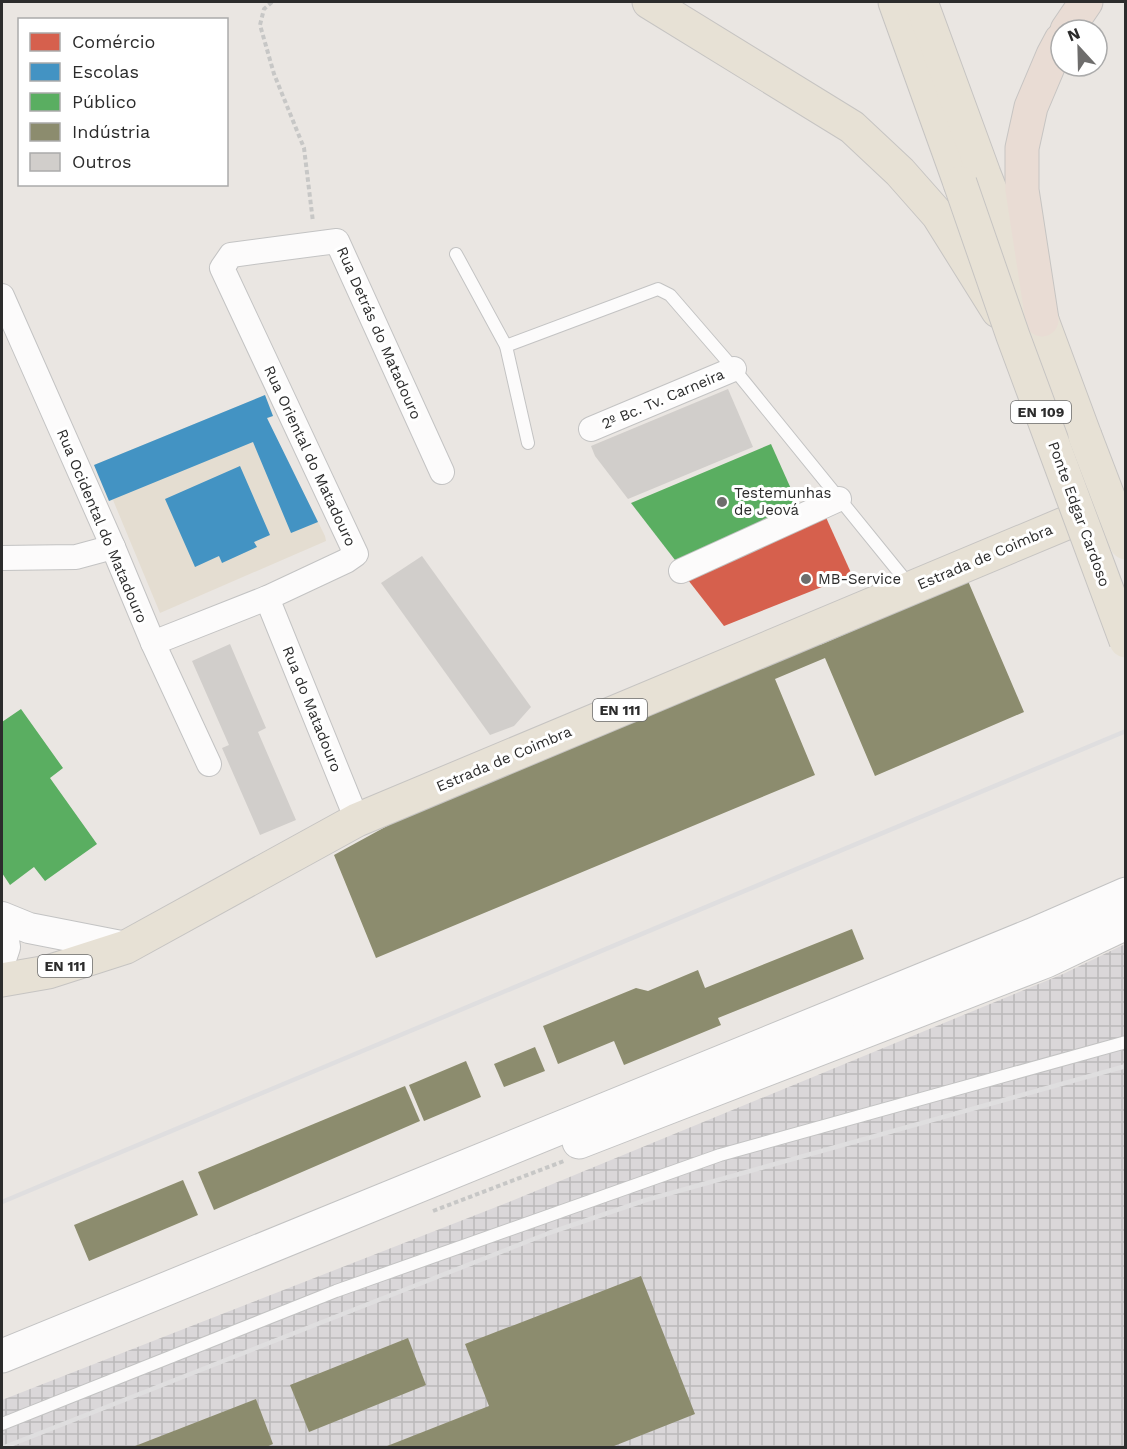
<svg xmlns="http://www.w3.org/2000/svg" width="1127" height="1449" font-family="'Work Sans',sans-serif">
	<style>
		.industrial { fill: url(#industrial-grid) }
		.education { fill: #e4ddd1 }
		.shops { fill: #d6604d }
		.schools { fill: #4393c3 }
		.public { fill: #5aae61 }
		.industry { fill: #8c8c6e }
		.building { fill: #d1cecb }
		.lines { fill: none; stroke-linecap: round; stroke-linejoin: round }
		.service-casing { stroke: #c3c3c3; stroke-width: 14 }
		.minor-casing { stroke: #c3c3c3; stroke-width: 26 }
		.tertiary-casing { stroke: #c3c3c3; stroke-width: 32 }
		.secondary-casing { stroke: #c3c3c3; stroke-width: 35 }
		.primary-casing { stroke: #c6c4c2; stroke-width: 35 }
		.motorway-casing { stroke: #c6c4c2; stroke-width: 35 }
		.path { stroke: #c7c7c6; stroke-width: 4; stroke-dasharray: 4.5 3; stroke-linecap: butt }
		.service { stroke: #fcfbfb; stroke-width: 12 }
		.minor { stroke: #fcfbfb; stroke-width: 24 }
		.tertiary { stroke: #fcfbfb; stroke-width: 30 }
		.secondary { stroke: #fcfbfb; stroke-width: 33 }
		.primary { stroke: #e7e1d5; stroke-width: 33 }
		.motorway { stroke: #e9dcd4; stroke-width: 33 }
		.rail { stroke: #dfdedf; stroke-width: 4.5 }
		.primary-bridge-casing { stroke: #c6c4c2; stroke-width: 35; stroke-linecap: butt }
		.primary-bridge { stroke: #e7e1d5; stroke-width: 33 }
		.poi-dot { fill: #6e6d6c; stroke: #fff; stroke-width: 2 }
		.labels { text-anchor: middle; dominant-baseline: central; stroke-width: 6; stroke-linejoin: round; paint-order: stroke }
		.shield { fill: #fff; stroke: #6b6b6b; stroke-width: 1.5 }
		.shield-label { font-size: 14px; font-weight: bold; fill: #2c2c2c }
		.street-label { font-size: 15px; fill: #2c2c2c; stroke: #fff }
		.poi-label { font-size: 15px; fill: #2c2c2c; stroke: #fff; text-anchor: start }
	</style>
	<defs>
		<pattern id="industrial-grid" width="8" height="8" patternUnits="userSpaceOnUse" patternTransform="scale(1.5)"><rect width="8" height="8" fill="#dad7d9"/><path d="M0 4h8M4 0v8" fill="none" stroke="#bbb9ba"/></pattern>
	</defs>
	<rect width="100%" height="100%" fill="#eae6e2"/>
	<path class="industrial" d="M 1125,944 L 1126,1433 L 1124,1434 L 1125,1447 L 2,1448 L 2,1400 L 509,1202 L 1063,974 Z"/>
	<path class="education" d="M 265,395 L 273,416 L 267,419 L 325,536 L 326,541 L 160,613 L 113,500 L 109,501 L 94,465 Z"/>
	<path class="shops" d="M 824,513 L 852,575 L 724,626 L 681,571 Z"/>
	<g class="schools">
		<path d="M 265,395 L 273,416 L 267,418 L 318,522 L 291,533 L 253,442 L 109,501 L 94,465 Z"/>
		<path d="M 240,466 L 270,535 L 254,542 L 257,547 L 222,563 L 219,556 L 195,567 L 165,499 Z"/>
	</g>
	<g class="public">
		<path d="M 771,444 L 800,509 L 675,560 L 631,503 Z"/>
		<path d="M 21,709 L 63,768 L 50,778 L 97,844 L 45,881 L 34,867 L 10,885 L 2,873 L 2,722 Z"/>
	</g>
	<g class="industry">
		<path d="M 968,581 L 1024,712 L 875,776 L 825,658 L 775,679 L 815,775 L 376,958 L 334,855 L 409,814 L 818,641 L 820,645 Z"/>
		<path d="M 852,929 L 864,959 L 718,1018 L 721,1025 L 624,1065 L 614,1041 L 558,1064 L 543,1026 L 636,988 L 648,991 L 698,970 L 705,988 Z"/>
		<path d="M 535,1047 L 545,1071 L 504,1087 L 494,1064 Z"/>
		<path d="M 466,1061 L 481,1097 L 424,1121 L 409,1085 Z"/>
		<path d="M 405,1086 L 420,1121 L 214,1210 L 198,1172 Z"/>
		<path d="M 183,1180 L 198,1215 L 89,1261 L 74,1225 Z"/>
		<path d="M 641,1276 L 695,1414 L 609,1448 L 382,1448 L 489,1406 L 465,1344 Z"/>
		<path d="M 408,1338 L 426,1385 L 309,1432 L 290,1385 Z"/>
		<path d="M 256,1399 L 273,1444 L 264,1448 L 130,1448 Z"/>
	</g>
	<g class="building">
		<path d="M 728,389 L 753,447 L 628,499 L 595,456 L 591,446 Z"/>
		<path d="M 422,556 L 531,707 L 514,726 L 490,735 L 381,583 Z"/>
		<path d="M 230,644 L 266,728 L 258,732 L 296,820 L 260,835 L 222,748 L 229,745 L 192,661 Z"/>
	</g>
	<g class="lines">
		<g class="service-casing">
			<g id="service">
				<path d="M 456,254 L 506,346 L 528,443"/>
				<path d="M 506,346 L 658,289 L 670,295 L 734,369 L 911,587"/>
				<path d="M 2,1424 L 336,1291 L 720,1155 L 1126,1042"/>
			</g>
		</g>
		<g class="minor-casing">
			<g id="minor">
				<path d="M 2,296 L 113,547 L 153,643 L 267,598 L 346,561 L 356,554 L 222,268 L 231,255 L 337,241 L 442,472"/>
				<path d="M 591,429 L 734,369"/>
				<path d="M 2,558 L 76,557 L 113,547"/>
				<path d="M 681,571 L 839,499"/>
				<path d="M 267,598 L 357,820"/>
				<path d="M 153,643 L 209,764"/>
			</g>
		</g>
		<g class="tertiary-casing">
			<g id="tertiary">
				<path d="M 2,917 L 29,928 L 126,947"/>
				<path d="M 2,928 L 5,947 L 2,956"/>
			</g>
		</g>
		<g class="secondary-casing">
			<g id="secondary">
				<path d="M 579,1142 L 1046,961 L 1126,923"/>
				<path d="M 2,1356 L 1032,935 L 1126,894"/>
			</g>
		</g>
		<g class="primary-casing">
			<g id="primary">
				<path d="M 649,2 L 852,127 L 900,172 L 938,215 L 998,311"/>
				<path d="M 895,2 L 960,183"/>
				<path d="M 921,2 L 984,174 L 1042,320 L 1085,436"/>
				<path d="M 2,980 L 48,972 L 126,947 L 357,820 L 1107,506"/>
			</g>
		</g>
		<g class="motorway-casing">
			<g id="motorway">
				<path d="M 1067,30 L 1086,2"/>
				<path d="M 1042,320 L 1022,190 L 1022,148 L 1031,107 L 1053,55 L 1061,40"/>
			</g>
		</g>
		<g class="path">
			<path d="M 272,2 L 264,9 L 260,25 L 274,74 L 304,148 L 313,222"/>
			<path d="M 433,1211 L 564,1161"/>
		</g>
		<use href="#service" class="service"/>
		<use href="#minor" class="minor"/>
		<use href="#tertiary" class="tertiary"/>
		<use href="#secondary" class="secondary"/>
		<use href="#primary" class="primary"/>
		<use href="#motorway" class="motorway"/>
		<g class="rail">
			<path d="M 2,1202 L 1126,731"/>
			<path d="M 2,1448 L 549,1233 L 646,1200 L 1126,1066"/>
		</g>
		<g class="primary-bridge-casing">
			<g id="primary-bridge">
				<path d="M 960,183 L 1013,336 L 1126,641"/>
				<path d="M 1085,436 L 1126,543"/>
			</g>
		</g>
		<use href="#primary-bridge" class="primary-bridge"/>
	</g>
	<g class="poi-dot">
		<circle cx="722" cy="502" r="6"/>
		<circle cx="806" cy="579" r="6"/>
	</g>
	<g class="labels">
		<g class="shield">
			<rect x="1011" y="401" width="60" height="22" rx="4.5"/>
			<rect x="593" y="699" width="54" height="22" rx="4.5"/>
			<rect x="38" y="955" width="54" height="22" rx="4.5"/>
		</g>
		<g class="shield-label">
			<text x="1041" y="412">EN 109</text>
			<text x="620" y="710">EN 111</text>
			<text x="65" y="966">EN 111</text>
		</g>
		<g class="street-label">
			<text transform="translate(379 333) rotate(66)">Rua Detrás do Matadouro</text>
			<text transform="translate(663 399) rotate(-23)">2º Bc. Tv. Carneira</text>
			<text transform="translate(310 456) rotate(65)">Rua Oriental do Matadouro</text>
			<text transform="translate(1079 514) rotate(70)">Ponte Edgar Cardoso</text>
			<text transform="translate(102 526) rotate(67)">Rua Ocidental do Matadouro</text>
			<text transform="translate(985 557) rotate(-23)">Estrada de Coimbra</text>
			<text transform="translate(312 709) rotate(68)">Rua do Matadouro</text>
			<text transform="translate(504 759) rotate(-23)">Estrada de Coimbra</text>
		</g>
		<g class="poi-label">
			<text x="734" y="493">Testemunhas<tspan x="734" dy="17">de Jeová</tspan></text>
			<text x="818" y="579">MB-Service</text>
		</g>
	</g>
	<rect width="1127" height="1449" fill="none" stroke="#2c2c2c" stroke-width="6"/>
	<rect x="18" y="18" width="210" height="168" fill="#ffffff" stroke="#ababab" stroke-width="1.5"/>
	<rect x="30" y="33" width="30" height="18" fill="#d6604d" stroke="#ababab" stroke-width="1.5"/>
	<text x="72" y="48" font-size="18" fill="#2c2c2c">Comércio</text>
	<rect x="30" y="63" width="30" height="18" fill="#4393c3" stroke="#ababab" stroke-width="1.5"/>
	<text x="72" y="78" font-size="18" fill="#2c2c2c">Escolas</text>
	<rect x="30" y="93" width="30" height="18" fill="#5aae61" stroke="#ababab" stroke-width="1.5"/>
	<text x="72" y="108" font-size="18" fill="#2c2c2c">Público</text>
	<rect x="30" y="123" width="30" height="18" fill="#8c8c6e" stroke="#ababab" stroke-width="1.5"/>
	<text x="72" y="138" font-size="18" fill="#2c2c2c">Indústria</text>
	<rect x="30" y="153" width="30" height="18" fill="#d1cecb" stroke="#ababab" stroke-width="1.5"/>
	<text x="72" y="168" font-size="18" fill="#2c2c2c">Outros</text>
	<g transform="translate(1079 48) rotate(338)"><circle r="28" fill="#ffffff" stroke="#ababab" stroke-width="1.5"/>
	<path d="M0-4.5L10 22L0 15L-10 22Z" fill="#6e6d6c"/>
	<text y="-9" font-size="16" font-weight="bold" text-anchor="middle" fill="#2c2c2c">N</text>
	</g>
</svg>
